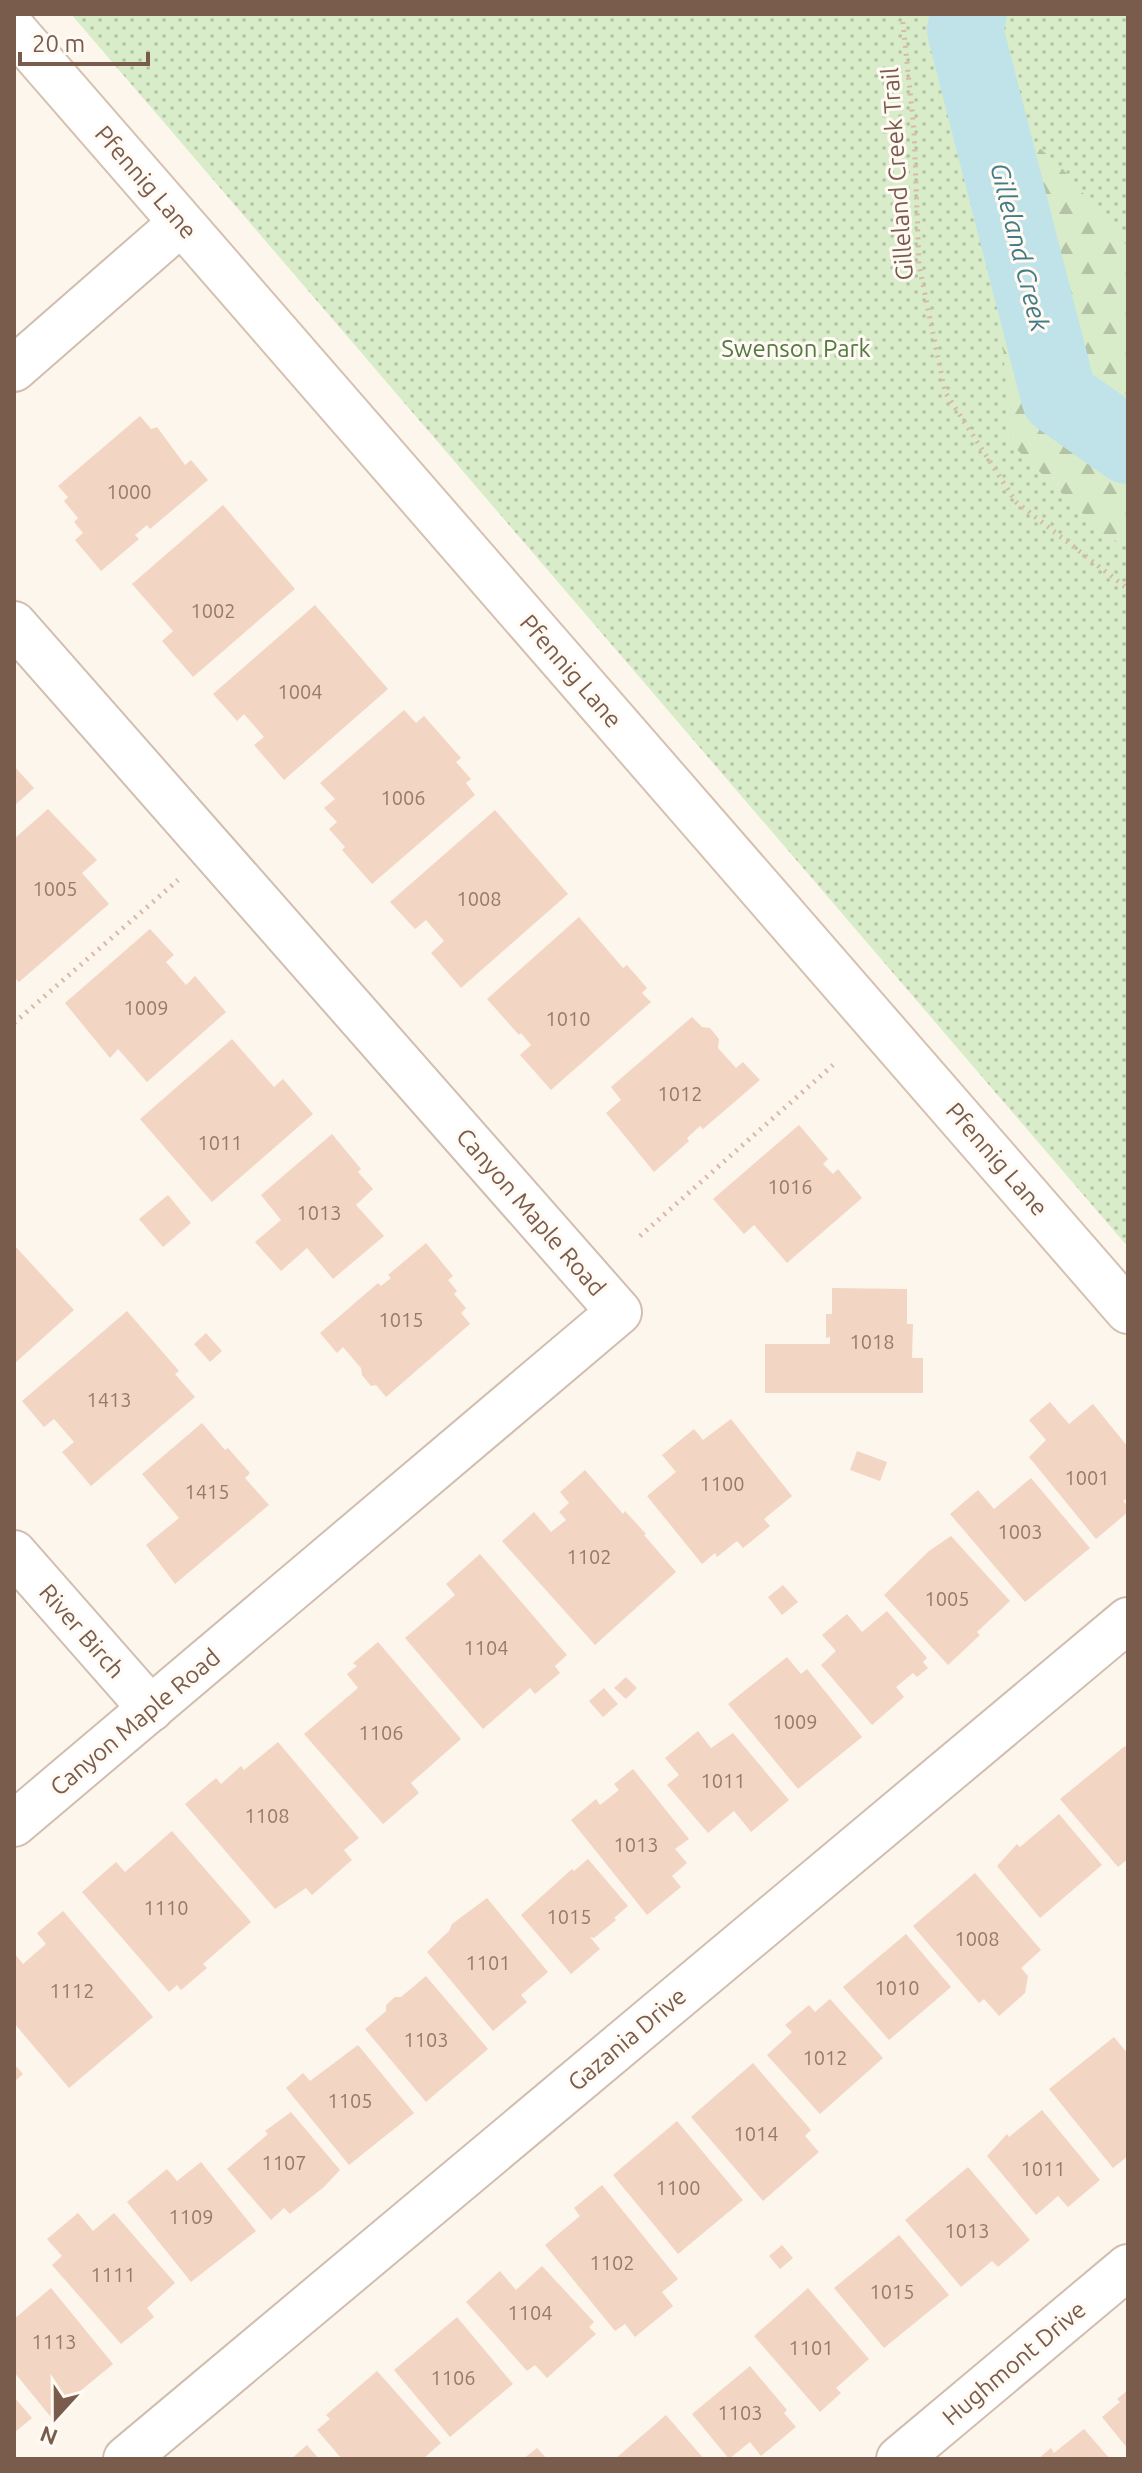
<svg xmlns="http://www.w3.org/2000/svg" width="1142" height="2473" font-family="Ubuntu,sans-serif">
	<style>
		.grass { fill: url(#grass-dots) }
		.forest { fill: url(#forest-firs) }
		.lines { fill: none; stroke-linecap: round; stroke-linejoin: round }
		.river { stroke: #bfe3e8; stroke-width: 76 }
		.building { fill: #f3d5c3 }
		.street-casing { stroke: #d1beb0; stroke-width: 48 }
		.secondary-casing { stroke: #d6c0b0; stroke-width: 48 }
		.path { stroke: #d9b8a5; stroke-width: 5; stroke-dasharray: 2 6; stroke-linecap: butt }
		.street { stroke: #fff; stroke-width: 44 }
		.secondary { stroke: #fff; stroke-width: 44 }
		.labels { text-anchor: middle; dominant-baseline: central; stroke-width: 6; stroke-linejoin: round; paint-order: stroke }
		.number-label { font-size: 20px; fill: #987a6a }
		.street-label { font-size: 24px; fill: #7a5c4d; stroke: #fffaf3 }
		.park-label { font-size: 24px; fill: #537a41; stroke: #fffaf3 }
		.water-label { font-size: 26px; font-style: italic; fill: #437c86; stroke: #fffaf3 }
	</style>
	<defs>
		<pattern id="grass-dots" width="8" height="8" patternUnits="userSpaceOnUse" patternTransform="scale(2)"><rect width="8" height="8" fill="#d8ecc9"/><path d="M2 2h.1M6 6h.1" fill="none" stroke="#b4c2a5" stroke-width="1.8" stroke-linecap="round"/></pattern>
		<pattern id="forest-firs" width="22" height="20" patternUnits="userSpaceOnUse" patternTransform="scale(2)"><rect width="22" height="20" fill="#d8ecc9"/><path d="M5 1l3.5 6h-7zM16 11l3.5 6h-7z" fill="#b4c2a5"/></pattern>
	</defs>
	<rect width="100%" height="100%" fill="#fdf6ec"/>
	<path class="grass" d="M 71,14 L 1128,14 L 1128,1247 Z"/>
	<path class="forest" d="M 982,97 L 1061,167 L 1128,247 L 1128,547 L 1106,536 L 1011,444 Z"/>
	<g class="lines">
		<path class="river" d="M 969,14 L 965,30 L 1059,397 L 1128,446"/>
	</g>
	<g class="building">
		<path d="M 140,416 L 151,429 L 157,427 L 185,465 L 191,460 L 208,480 L 150,529 L 147,525 L 135,535 L 139,539 L 101,571 L 75,540 L 83,533 L 74,522 L 78,518 L 64,501 L 68,497 L 58,486 Z"/>
		<path d="M 223,505 L 295,589 L 193,677 L 162,641 L 173,631 L 132,584 Z"/>
		<path d="M 315,605 L 388,689 L 284,780 L 254,745 L 264,737 L 244,714 L 237,721 L 213,694 Z"/>
		<path d="M 404,710 L 416,723 L 424,716 L 461,758 L 456,762 L 471,779 L 466,783 L 475,795 L 372,884 L 342,850 L 345,847 L 329,829 L 337,822 L 324,808 L 335,799 L 320,783 Z"/>
		<path d="M 14,766 L 34,788 L 14,806 Z"/>
		<path d="M 48,809 L 97,860 L 82,873 L 109,904 L 19,982 L 14,977 L 14,839 Z"/>
		<path d="M 495,810 L 568,894 L 461,988 L 431,953 L 444,941 L 426,920 L 415,929 L 390,902 Z"/>
		<path d="M 579,917 L 623,968 L 627,965 L 647,988 L 642,993 L 651,1002 L 551,1090 L 520,1055 L 531,1045 L 521,1033 L 519,1035 L 487,999 Z"/>
		<path d="M 150,929 L 174,955 L 166,962 L 186,985 L 195,976 L 226,1012 L 147,1082 L 118,1049 L 110,1058 L 65,1003 Z"/>
		<path d="M 692,1017 L 702,1027 L 710,1028 L 719,1039 L 718,1048 L 736,1068 L 743,1062 L 760,1080 L 703,1129 L 700,1126 L 687,1138 L 689,1141 L 654,1172 L 606,1113 L 621,1100 L 611,1087 Z"/>
		<path d="M 232,1039 L 274,1087 L 283,1079 L 313,1114 L 212,1202 L 140,1119 Z"/>
		<path d="M 799,1125 L 828,1159 L 823,1164 L 833,1174 L 838,1169 L 862,1198 L 787,1263 L 754,1225 L 744,1234 L 713,1199 Z"/>
		<path d="M 332,1134 L 361,1169 L 358,1172 L 373,1189 L 356,1205 L 384,1236 L 333,1279 L 307,1248 L 281,1271 L 255,1242 L 281,1220 L 261,1195 Z"/>
		<path d="M 168,1195 L 191,1223 L 163,1247 L 139,1219 Z"/>
		<path d="M 426,1243 L 453,1276 L 448,1280 L 457,1291 L 454,1294 L 466,1308 L 461,1313 L 470,1324 L 386,1397 L 376,1385 L 371,1386 L 362,1375 L 361,1368 L 343,1347 L 337,1353 L 320,1333 L 378,1283 L 381,1286 L 391,1278 L 388,1275 Z"/>
		<path d="M 14,1245 L 74,1310 L 14,1364 Z"/>
		<path d="M 832,1288 L 907,1289 L 907,1324 L 913,1324 L 912,1358 L 923,1358 L 923,1393 L 765,1393 L 765,1344 L 830,1344 L 830,1337 L 826,1338 L 826,1314 L 832,1314 Z"/>
		<path d="M 127,1311 L 179,1371 L 175,1374 L 195,1397 L 91,1486 L 62,1452 L 74,1442 L 54,1419 L 44,1427 L 22,1401 Z"/>
		<path d="M 206,1333 L 222,1351 L 210,1362 L 194,1344 Z"/>
		<path d="M 1050,1402 L 1069,1424 L 1093,1404 L 1128,1447 L 1128,1497 L 1123,1501 L 1128,1506 L 1128,1512 L 1096,1539 L 1029,1457 L 1046,1440 L 1029,1420 Z"/>
		<path d="M 731,1419 L 792,1496 L 764,1519 L 770,1526 L 743,1548 L 737,1541 L 717,1557 L 715,1553 L 702,1564 L 647,1496 L 676,1472 L 662,1455 L 694,1429 L 703,1440 Z"/>
		<path d="M 202,1423 L 225,1450 L 228,1448 L 250,1473 L 245,1478 L 269,1505 L 175,1584 L 146,1545 L 179,1518 L 142,1474 Z"/>
		<path d="M 857,1451 L 887,1462 L 880,1481 L 850,1470 Z"/>
		<path d="M 585,1470 L 623,1514 L 625,1511 L 646,1534 L 644,1535 L 676,1572 L 595,1645 L 502,1541 L 534,1512 L 551,1532 L 566,1520 L 559,1512 L 569,1503 L 560,1492 Z"/>
		<path d="M 1031,1478 L 1090,1548 L 1025,1602 L 950,1514 L 978,1490 L 994,1509 Z"/>
		<path d="M 951,1536 L 1010,1601 L 977,1632 L 980,1635 L 948,1665 L 884,1595 L 929,1551 Z"/>
		<path d="M 480,1554 L 567,1655 L 555,1666 L 560,1673 L 535,1694 L 530,1688 L 483,1729 L 405,1638 L 455,1595 L 446,1584 Z"/>
		<path d="M 783,1585 L 798,1602 L 782,1615 L 768,1597 Z"/>
		<path d="M 887,1611 L 927,1658 L 923,1662 L 928,1668 L 917,1677 L 913,1673 L 896,1687 L 904,1697 L 872,1725 L 821,1665 L 836,1651 L 822,1635 L 847,1614 L 862,1632 Z"/>
		<path d="M 378,1642 L 461,1739 L 411,1783 L 419,1793 L 383,1824 L 304,1734 L 358,1688 L 347,1674 L 357,1666 L 353,1663 Z"/>
		<path d="M 787,1657 L 801,1674 L 807,1669 L 862,1737 L 798,1789 L 728,1704 Z"/>
		<path d="M 626,1677 L 637,1688 L 626,1699 L 614,1688 Z"/>
		<path d="M 604,1688 L 618,1704 L 603,1717 L 589,1701 Z"/>
		<path d="M 698,1731 L 711,1748 L 733,1733 L 789,1800 L 751,1832 L 734,1811 L 708,1833 L 667,1785 L 679,1775 L 665,1758 Z"/>
		<path d="M 278,1742 L 359,1838 L 344,1850 L 352,1860 L 312,1895 L 306,1888 L 275,1909 L 185,1804 L 216,1778 L 221,1784 L 241,1766 L 244,1770 Z"/>
		<path d="M 1125,1746 L 1128,1749 L 1128,1859 L 1118,1867 L 1060,1799 Z"/>
		<path d="M 633,1769 L 689,1839 L 675,1849 L 687,1863 L 672,1876 L 681,1887 L 647,1915 L 571,1820 L 596,1799 L 600,1805 L 619,1790 L 614,1784 Z"/>
		<path d="M 1059,1814 L 1102,1865 L 1040,1918 L 997,1866 L 1017,1844 L 1020,1847 Z"/>
		<path d="M 172,1831 L 251,1922 L 203,1964 L 207,1968 L 181,1990 L 177,1985 L 169,1992 L 82,1892 L 116,1862 L 125,1872 Z"/>
		<path d="M 588,1859 L 628,1906 L 614,1918 L 616,1920 L 594,1938 L 590,1937 L 600,1949 L 571,1974 L 521,1915 L 572,1869 L 574,1871 Z"/>
		<path d="M 975,1873 L 1041,1950 L 1021,1968 L 1028,1976 L 1025,1993 L 999,2016 L 984,1999 L 979,2003 L 913,1926 Z"/>
		<path d="M 487,1898 L 548,1972 L 521,1995 L 527,2002 L 493,2031 L 427,1952 L 449,1931 L 452,1924 Z"/>
		<path d="M 63,1911 L 153,2017 L 69,2088 L 14,2023 L 14,1953 L 23,1964 L 46,1944 L 37,1933 Z"/>
		<path d="M 906,1934 L 951,1987 L 889,2040 L 843,1987 Z"/>
		<path d="M 426,1976 L 488,2049 L 426,2102 L 365,2029 L 386,2011 L 386,2005 L 395,1997 L 401,1997 Z"/>
		<path d="M 830,1999 L 883,2058 L 820,2114 L 767,2055 L 792,2032 L 785,2025 L 809,2005 L 815,2012 Z"/>
		<path d="M 1114,2037 L 1128,2054 L 1128,2156 L 1113,2168 L 1049,2089 Z"/>
		<path d="M 358,2045 L 414,2113 L 349,2165 L 286,2088 L 303,2073 L 310,2081 Z"/>
		<path d="M 753,2063 L 811,2130 L 805,2136 L 819,2152 L 763,2201 L 691,2117 Z"/>
		<path d="M 14,2064 L 23,2074 L 14,2082 Z"/>
		<path d="M 1042,2110 L 1100,2180 L 1068,2207 L 1058,2196 L 1036,2215 L 987,2156 L 1007,2134 L 1009,2137 Z"/>
		<path d="M 291,2112 L 340,2170 L 324,2187 L 290,2214 L 284,2208 L 271,2220 L 227,2169 L 268,2134 L 265,2131 Z"/>
		<path d="M 677,2121 L 743,2200 L 678,2254 L 613,2175 Z"/>
		<path d="M 201,2162 L 256,2231 L 191,2282 L 127,2202 L 167,2169 L 177,2181 Z"/>
		<path d="M 968,2167 L 1030,2240 L 998,2267 L 992,2261 L 961,2287 L 905,2220 Z"/>
		<path d="M 602,2185 L 678,2279 L 662,2292 L 673,2306 L 635,2337 L 625,2324 L 615,2331 L 545,2245 L 580,2216 L 574,2208 Z"/>
		<path d="M 78,2213 L 93,2231 L 114,2213 L 175,2283 L 147,2308 L 154,2317 L 121,2344 L 52,2265 L 62,2256 L 47,2239 Z"/>
		<path d="M 899,2235 L 949,2295 L 884,2348 L 834,2288 Z"/>
		<path d="M 782,2245 L 793,2258 L 780,2269 L 769,2256 Z"/>
		<path d="M 542,2266 L 594,2322 L 589,2327 L 596,2334 L 547,2378 L 535,2365 L 527,2371 L 466,2302 L 500,2271 L 516,2290 Z"/>
		<path d="M 51,2288 L 113,2364 L 50,2416 L 14,2372 L 14,2319 Z"/>
		<path d="M 808,2288 L 869,2359 L 836,2388 L 841,2393 L 820,2412 L 754,2336 Z"/>
		<path d="M 457,2317 L 513,2384 L 450,2437 L 394,2370 Z"/>
		<path d="M 750,2366 L 787,2410 L 784,2413 L 796,2427 L 761,2456 L 750,2442 L 729,2459 L 692,2414 Z"/>
		<path d="M 377,2371 L 441,2443 L 423,2459 L 342,2459 L 317,2430 L 330,2419 L 326,2415 Z"/>
		<path d="M 1128,2390 L 1128,2449 L 1102,2417 L 1120,2402 L 1117,2399 Z"/>
		<path d="M 14,2397 L 32,2418 L 14,2433 Z"/>
		<path d="M 666,2415 L 704,2459 L 615,2459 Z"/>
		<path d="M 1084,2429 L 1110,2459 L 1038,2459 L 1051,2448 L 1054,2453 Z"/>
		<path d="M 307,2445 L 319,2459 L 291,2459 Z"/>
		<path d="M 537,2448 L 547,2459 L 523,2459 Z"/>
	</g>
	<g class="lines">
		<g class="street-casing">
			<g id="street">
				<path d="M 14,369 L 181,223"/>
				<path d="M 14,624 L 619,1312 L 14,1824"/>
				<path d="M 14,1553 L 151,1709"/>
				<path d="M 126,2459 L 1128,1620"/>
				<path d="M 899,2459 L 1128,2267"/>
			</g>
		</g>
		<g class="secondary-casing">
			<path id="secondary" d="M 14,30 L 1128,1311"/>
		</g>
		<g class="path">
			<path d="M 902,14 L 914,130 L 919,265 L 945,392 L 1016,502 L 1128,589"/>
			<path d="M 14,1023 L 178,880"/>
			<path d="M 640,1236 L 833,1065"/>
		</g>
		<use href="#street" class="street"/>
		<use href="#secondary" class="secondary"/>
	</g>
	<g class="labels">
		<g class="number-label">
			<text x="129" y="491">1000</text>
			<text x="213" y="610">1002</text>
			<text x="300" y="691">1004</text>
			<text x="403" y="797">1006</text>
			<text x="55" y="888">1005</text>
			<text x="479" y="898">1008</text>
			<text x="146" y="1007">1009</text>
			<text x="568" y="1018">1010</text>
			<text x="680" y="1093">1012</text>
			<text x="220" y="1142">1011</text>
			<text x="790" y="1186">1016</text>
			<text x="319" y="1212">1013</text>
			<text x="401" y="1319">1015</text>
			<text x="872" y="1341">1018</text>
			<text x="109" y="1399">1413</text>
			<text x="1087" y="1477">1001</text>
			<text x="722" y="1483">1100</text>
			<text x="207" y="1491">1415</text>
			<text x="1020" y="1531">1003</text>
			<text x="589" y="1556">1102</text>
			<text x="947" y="1598">1005</text>
			<text x="486" y="1647">1104</text>
			<text x="795" y="1721">1009</text>
			<text x="381" y="1732">1106</text>
			<text x="723" y="1780">1011</text>
			<text x="267" y="1815">1108</text>
			<text x="636" y="1844">1013</text>
			<text x="166" y="1907">1110</text>
			<text x="569" y="1916">1015</text>
			<text x="977" y="1938">1008</text>
			<text x="488" y="1962">1101</text>
			<text x="897" y="1987">1010</text>
			<text x="72" y="1990">1112</text>
			<text x="426" y="2039">1103</text>
			<text x="825" y="2057">1012</text>
			<text x="350" y="2100">1105</text>
			<text x="756" y="2133">1014</text>
			<text x="284" y="2162">1107</text>
			<text x="1043" y="2168">1011</text>
			<text x="678" y="2187">1100</text>
			<text x="191" y="2216">1109</text>
			<text x="967" y="2230">1013</text>
			<text x="612" y="2262">1102</text>
			<text x="113" y="2274">1111</text>
			<text x="892" y="2291">1015</text>
			<text x="530" y="2312">1104</text>
			<text x="54" y="2341">1113</text>
			<text x="811" y="2347">1101</text>
			<text x="453" y="2377">1106</text>
			<text x="740" y="2412">1103</text>
		</g>
		<g class="street-label">
			<text transform="translate(897 174) rotate(-94)">Gilleland Creek Trail</text>
			<text transform="translate(146 182) rotate(49)">Pfennig Lane</text>
			<text transform="translate(571 671) rotate(49)">Pfennig Lane</text>
			<text transform="translate(997 1159) rotate(49)">Pfennig Lane</text>
			<text transform="translate(531 1212) rotate(49)">Canyon Maple Road</text>
			<text transform="translate(82 1631) rotate(49)">River Birch</text>
			<text transform="translate(135 1722) rotate(-40)">Canyon Maple Road</text>
			<text transform="translate(627 2039) rotate(-40)">Gazania Drive</text>
			<text transform="translate(1014 2363) rotate(-40)">Hughmont Drive</text>
		</g>
		<g class="park-label">
			<text x="796" y="348">Swenson Park</text>
		</g>
		<g class="water-label">
			<text transform="translate(1020 247) rotate(76)">Gilleland Creek</text>
		</g>
	</g>
	<rect width="1142" height="2473" fill="none" stroke="#7a5c4d" stroke-width="32"/>
	<g transform="translate(56 2417) rotate(201)" stroke="#fffaf3" stroke-width="6" paint-order="stroke">
	<path d="M0-6L14 30L0 20L-14 30Z" fill="#7a5c4d"/>
	<text y="-12" font-size="22" font-weight="bold" text-anchor="middle" fill="#7a5c4d">N</text>
	</g>
	<path d="M20 52v12h128v-12" fill="none" stroke="#7a5c4d" stroke-width="4"/>
	<text x="32" y="52" font-size="24" fill="#7a5c4d" stroke="#fffaf3" stroke-width="6" paint-order="stroke">20 m</text>
</svg>
